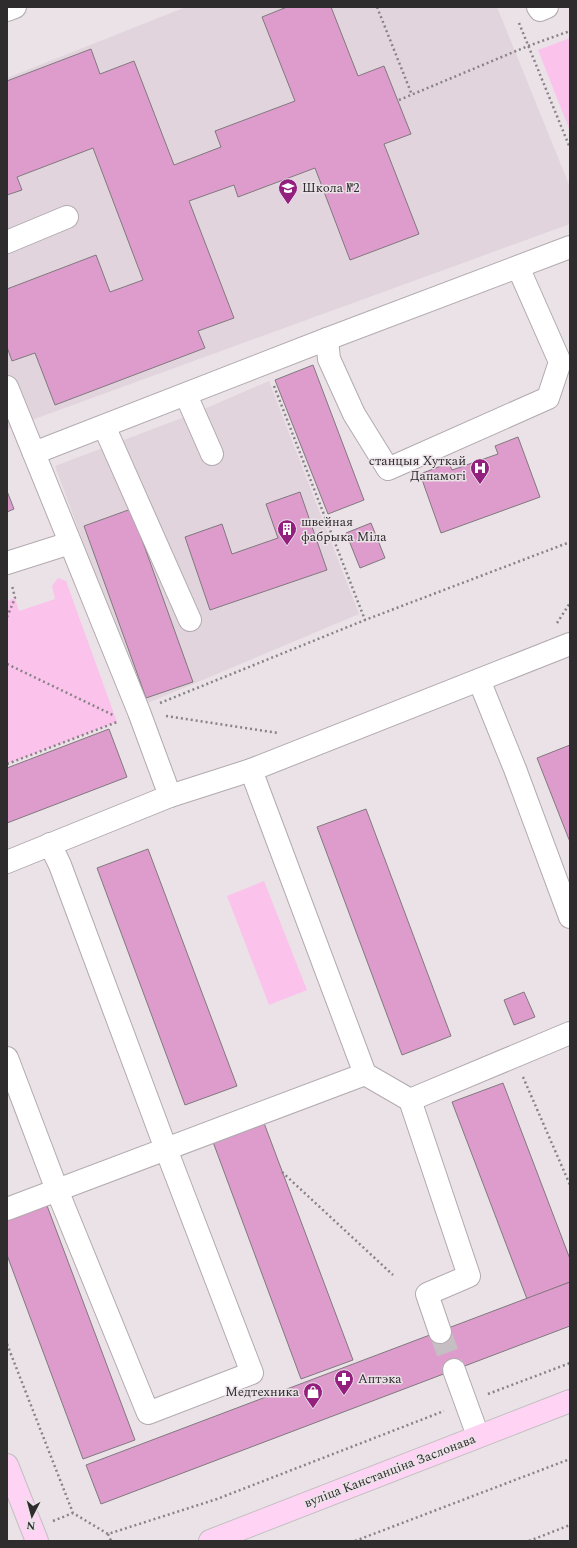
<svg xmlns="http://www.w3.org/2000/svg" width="577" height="1548" font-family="Spectral,serif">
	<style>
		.built { fill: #e2d4dd }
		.green { fill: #fbc3eb }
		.building { fill: #dd9ccc; stroke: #80797e }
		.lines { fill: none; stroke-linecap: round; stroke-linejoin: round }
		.minor-tunnel { stroke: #c5bec2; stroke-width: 22; stroke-dasharray: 22 11; stroke-linecap: butt }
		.minor-casing { stroke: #b2aaaf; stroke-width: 24 }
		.major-casing { stroke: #c1c0c0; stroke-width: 24 }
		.path { stroke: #888386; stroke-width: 2.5; stroke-dasharray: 2 3; stroke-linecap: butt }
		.minor { stroke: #fff; stroke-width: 22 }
		.major { stroke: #ffd3f3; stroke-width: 22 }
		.labels { text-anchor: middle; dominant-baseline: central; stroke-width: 3; stroke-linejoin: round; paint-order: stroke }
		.poi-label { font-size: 13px; fill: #2f2c2e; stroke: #eae2e7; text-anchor: start }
		.street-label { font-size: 13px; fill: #2f2c2e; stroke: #eae2e7 }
	</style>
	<rect width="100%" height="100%" fill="#eae2e7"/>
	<g class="built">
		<path d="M 186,7 L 497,7 L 570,187 L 570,224 L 7,429 L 7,78 Z"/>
		<path d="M 269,381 L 359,614 L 143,705 L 55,466 L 195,413 Z"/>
	</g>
	<g class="green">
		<path d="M 570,38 L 570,131 L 538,50 Z"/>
		<path d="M 58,578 L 66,581 L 117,722 L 7,764 L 7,601 L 15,598 L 19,611 L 55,599 L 52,586 Z"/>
		<path d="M 264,881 L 307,990 L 269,1005 L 227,896 Z"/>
	</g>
	<g class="building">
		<path d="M 287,7 L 331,7 L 358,76 L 384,66 L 411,134 L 384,144 L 419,234 L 350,260 L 315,168 L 238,197 L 234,185 L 189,201 L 234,318 L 198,331 L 205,348 L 55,405 L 35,353 L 12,361 L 7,347 L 7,289 L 96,255 L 110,292 L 143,280 L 93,148 L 17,177 L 22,190 L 7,195 L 7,81 L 91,49 L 100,74 L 134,61 L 174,165 L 221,147 L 215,131 L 295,101 L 262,17 Z"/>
		<path d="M 313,365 L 364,500 L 328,514 L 275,380 Z"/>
		<path d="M 518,437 L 540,497 L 441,533 L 420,474 L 449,463 L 452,470 L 498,454 L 495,446 Z"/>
		<path d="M 7,491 L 14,509 L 7,512 Z"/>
		<path d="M 300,492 L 327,570 L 210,610 L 185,537 L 222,524 L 232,554 L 278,538 L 266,504 Z"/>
		<path d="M 131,509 L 193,682 L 146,698 L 84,526 Z"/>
		<path d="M 371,523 L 385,558 L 360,568 L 346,533 Z"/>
		<path d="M 109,729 L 127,777 L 7,823 L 7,768 Z"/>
		<path d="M 570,745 L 570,842 L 537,758 Z"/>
		<path d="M 366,809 L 451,1036 L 402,1055 L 317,827 Z"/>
		<path d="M 148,849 L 237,1086 L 185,1105 L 97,868 Z"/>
		<path d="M 524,992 L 535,1017 L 514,1025 L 504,1000 Z"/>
		<path d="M 503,1083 L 570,1259 L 570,1282 L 527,1299 L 452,1102 Z"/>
		<path d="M 264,1123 L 353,1360 L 301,1379 L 213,1142 Z"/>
		<path d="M 46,1203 L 135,1440 L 83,1459 L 7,1255 L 7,1218 Z"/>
		<path d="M 570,1282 L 570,1326 L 101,1504 L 86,1465 Z"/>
	</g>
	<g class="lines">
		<path class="minor-tunnel" d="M 440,1332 L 454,1370"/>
		<g class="minor-casing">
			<g id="minor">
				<path d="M 538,7 L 540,10 L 547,7"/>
				<path d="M 7,10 L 15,7"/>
				<path d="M 7,242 L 67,217"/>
				<path d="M 327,339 L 329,359 L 354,414 L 388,469 L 548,398 L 560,362 L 518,267"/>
				<path d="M 7,387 L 139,712 L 170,796"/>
				<path d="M 186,395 L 212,454"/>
				<path d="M 104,426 L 190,620"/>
				<path d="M 34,453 L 327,339 L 570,247"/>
				<path d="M 7,563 L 70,543"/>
				<path d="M 479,680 L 515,769 L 570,917"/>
				<path d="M 251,770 L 365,1074 L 410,1100 L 570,1033"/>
				<path d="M 7,862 L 170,796 L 251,770 L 570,644"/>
				<path d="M 7,1058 L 57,1190 L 148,1413 L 252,1373 L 166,1149 L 60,865 L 50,844"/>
				<path d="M 410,1100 L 469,1276 L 427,1294 L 440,1332"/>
				<path d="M 7,1209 L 365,1074"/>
				<path d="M 454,1370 L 478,1436"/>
			</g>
		</g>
		<g class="major-casing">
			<g id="major">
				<path d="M 7,1465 L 37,1541"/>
				<path d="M 210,1541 L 570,1401"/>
			</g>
		</g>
		<g class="path">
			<path d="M 377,7 L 412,95"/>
			<path d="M 519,23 L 570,148"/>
			<path d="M 399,100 L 528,46 L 570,31"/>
			<path d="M 274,386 L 365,620"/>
			<path d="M 7,617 L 15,598 L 12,585"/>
			<path d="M 557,623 L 570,603"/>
			<path d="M 7,664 L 115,716"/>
			<path d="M 160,703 L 365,620 L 570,542"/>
			<path d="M 166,716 L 278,733"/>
			<path d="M 7,764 L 117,722 L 116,720"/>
			<path d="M 523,1077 L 570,1185"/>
			<path d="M 282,1172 L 393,1275"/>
			<path d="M 7,1344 L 73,1513 L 108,1534 L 217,1499 L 444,1411"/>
			<path d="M 488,1394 L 570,1363"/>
			<path d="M 53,1521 L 73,1513"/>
			<path d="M 108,1534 L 111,1541"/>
			<path d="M 355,1541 L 570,1459"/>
			<path d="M 529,1541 L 570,1525"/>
		</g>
		<use href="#minor" class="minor"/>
		<use href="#major" class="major"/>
	</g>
	<defs>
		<g id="school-pin" transform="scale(1)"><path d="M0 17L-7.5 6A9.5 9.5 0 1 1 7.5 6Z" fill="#93207e" stroke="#eae2e7"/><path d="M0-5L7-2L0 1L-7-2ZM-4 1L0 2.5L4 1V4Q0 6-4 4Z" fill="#fff"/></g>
		<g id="hospital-pin" transform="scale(1)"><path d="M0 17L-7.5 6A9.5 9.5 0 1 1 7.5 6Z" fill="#93207e" stroke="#eae2e7"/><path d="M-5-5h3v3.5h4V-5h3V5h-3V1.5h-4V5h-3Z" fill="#fff"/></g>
		<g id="building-pin" transform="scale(1)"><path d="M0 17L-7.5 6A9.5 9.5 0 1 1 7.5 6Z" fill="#93207e" stroke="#eae2e7"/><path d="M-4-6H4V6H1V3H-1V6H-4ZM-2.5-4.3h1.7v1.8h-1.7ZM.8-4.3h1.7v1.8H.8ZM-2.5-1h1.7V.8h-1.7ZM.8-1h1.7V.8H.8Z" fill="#fff"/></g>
		<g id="pharmacy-pin" transform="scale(1)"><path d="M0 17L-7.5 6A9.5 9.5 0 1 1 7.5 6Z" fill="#93207e" stroke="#eae2e7"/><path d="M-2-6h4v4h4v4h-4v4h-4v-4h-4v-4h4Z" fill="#fff"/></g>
		<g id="shop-pin" transform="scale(1)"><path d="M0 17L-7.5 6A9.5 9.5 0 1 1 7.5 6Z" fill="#93207e" stroke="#eae2e7"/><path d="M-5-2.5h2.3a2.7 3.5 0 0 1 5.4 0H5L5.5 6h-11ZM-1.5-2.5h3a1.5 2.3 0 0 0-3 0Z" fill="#fff"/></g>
	</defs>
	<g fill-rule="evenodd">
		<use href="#school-pin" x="288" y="188"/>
		<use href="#hospital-pin" x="480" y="468"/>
		<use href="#building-pin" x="287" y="529"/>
		<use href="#pharmacy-pin" x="344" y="1379"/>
		<use href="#shop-pin" x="313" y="1392"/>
	</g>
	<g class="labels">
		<g class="poi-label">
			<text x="302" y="188">Школа №2</text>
			<text x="466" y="461" text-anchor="end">станцыя Хуткай<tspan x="466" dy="15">Дапамогі</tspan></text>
			<text x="301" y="522">швейная<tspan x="301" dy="15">фабрыка Міла</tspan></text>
			<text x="358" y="1379">Аптэка</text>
			<text x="299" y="1392" text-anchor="end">Медтехника</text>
		</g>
		<g class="street-label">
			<text transform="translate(390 1471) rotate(-21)">вуліца Канстанціна Заслонава</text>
		</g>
	</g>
	<rect width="577" height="1548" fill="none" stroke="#2f2c2e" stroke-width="16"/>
	<g transform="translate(32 1516) rotate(186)" stroke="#eae2e7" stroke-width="3" paint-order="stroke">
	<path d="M0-3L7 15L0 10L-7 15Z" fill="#2f2c2e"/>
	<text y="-6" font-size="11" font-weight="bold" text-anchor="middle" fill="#2f2c2e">N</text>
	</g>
</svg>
